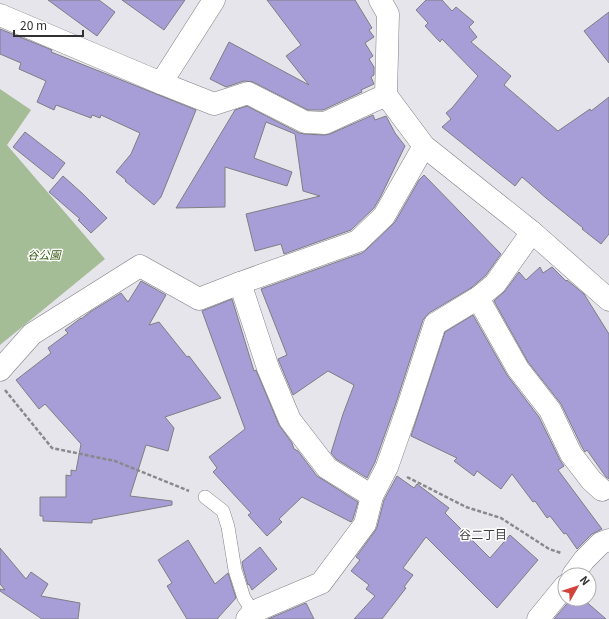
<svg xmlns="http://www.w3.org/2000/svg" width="609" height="619" font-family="Georgia,'Noto Sans JP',serif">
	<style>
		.green { fill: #a5bd96 }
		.building { fill: #a79ed7; stroke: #7e7e83 }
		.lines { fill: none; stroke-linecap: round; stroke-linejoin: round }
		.service-casing { stroke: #807f85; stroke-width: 14 }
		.minor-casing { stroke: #807f85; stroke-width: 23 }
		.path { stroke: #89898d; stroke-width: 2.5; stroke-dasharray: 4 2; stroke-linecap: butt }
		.service { stroke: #fff; stroke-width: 13 }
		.minor { stroke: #fff; stroke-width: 22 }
		.labels { text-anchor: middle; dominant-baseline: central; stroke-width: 3; stroke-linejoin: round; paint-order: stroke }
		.park-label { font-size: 11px; font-style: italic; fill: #355c11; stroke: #fff }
		.neighbourhood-label { font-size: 12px; fill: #3f3e43; stroke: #fff }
	</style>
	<rect width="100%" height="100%" fill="#e5e5eb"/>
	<path class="green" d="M 0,89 L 31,110 L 7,145 L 105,259 L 0,345 Z"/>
	<g class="building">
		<path d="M 48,0 L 99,0 L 115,12 L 97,36 Z"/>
		<path d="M 122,0 L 185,0 L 164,30 Z"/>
		<path d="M 267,0 L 355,0 L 372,28 L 369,30 L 374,37 L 365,43 L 373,56 L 369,59 L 374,67 L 374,75 L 371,77 L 374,84 L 361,90 L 362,92 L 323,110 L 308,110 L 253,82 L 244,81 L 226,87 L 210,79 L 229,42 L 309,85 L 286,56 L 301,45 Z"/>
		<path d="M 426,0 L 442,0 L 452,11 L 456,7 L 474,22 L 469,27 L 477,37 L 471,42 L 511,76 L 504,85 L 558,131 L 590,109 L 591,111 L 609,97 L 609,234 L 601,244 L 582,229 L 583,228 L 546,198 L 522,177 L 515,186 L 442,127 L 451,119 L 446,113 L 452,108 L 478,76 L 442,39 L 440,42 L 425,26 L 428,23 L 416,10 Z"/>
		<path d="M 609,12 L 609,63 L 584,31 Z"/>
		<path d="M 0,29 L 52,50 L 51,52 L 114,77 L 196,110 L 161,197 L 154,205 L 125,181 L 126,180 L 116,172 L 131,154 L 140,133 L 101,115 L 100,118 L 92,115 L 91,118 L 56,105 L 54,110 L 37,102 L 46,81 L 19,69 L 21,63 L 0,54 Z"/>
		<path d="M 247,106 L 299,133 L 304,134 L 324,135 L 330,134 L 373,115 L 375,120 L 386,116 L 395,133 L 405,146 L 381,196 L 374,208 L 351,230 L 284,254 L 281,244 L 255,251 L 246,214 L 320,196 L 303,191 L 295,134 L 266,122 L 254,158 L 292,172 L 287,186 L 225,167 L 225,207 L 176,208 L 235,110 Z"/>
		<path d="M 25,132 L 65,163 L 53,179 L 13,147 Z"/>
		<path d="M 424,175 L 501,254 L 486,275 L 471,288 L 429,313 L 423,320 L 395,406 L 375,462 L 367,478 L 336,459 L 331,453 L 343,414 L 354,385 L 328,371 L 293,395 L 278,359 L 287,355 L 261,289 L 362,253 L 366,250 L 395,222 L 419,180 Z"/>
		<path d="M 63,176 L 83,194 L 107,218 L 91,233 L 78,220 L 80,219 L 49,192 Z"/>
		<path d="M 540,267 L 543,273 L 552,267 L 566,281 L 567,280 L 584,294 L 609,334 L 609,479 L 606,477 L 587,450 L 585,452 L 582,447 L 561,404 L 528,362 L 494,301 L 505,291 L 519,272 L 526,280 Z"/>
		<path d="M 141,281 L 166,295 L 149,325 L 159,322 L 187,357 L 189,356 L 221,398 L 165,417 L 174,428 L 168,451 L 146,445 L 130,496 L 172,501 L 172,505 L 92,520 L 92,523 L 43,521 L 43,516 L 40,516 L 40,497 L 66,497 L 66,475 L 71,476 L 71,470 L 76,471 L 81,444 L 45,404 L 39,409 L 16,380 L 51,353 L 48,348 L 68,333 L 65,330 L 81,318 L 81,319 L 90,312 L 121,293 L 128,302 Z"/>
		<path d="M 232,299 L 254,371 L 256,370 L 279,425 L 292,443 L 294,449 L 298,451 L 317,476 L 358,502 L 353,519 L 351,522 L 302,497 L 279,519 L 282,522 L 267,536 L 248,515 L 251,513 L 213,472 L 217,468 L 209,457 L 245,429 L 202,311 Z"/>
		<path d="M 473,315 L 507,375 L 539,417 L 560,460 L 564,466 L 558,470 L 602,529 L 592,534 L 577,549 L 566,533 L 564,534 L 550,516 L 547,518 L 535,501 L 533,502 L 512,474 L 501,489 L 477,471 L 474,476 L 454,461 L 457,458 L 411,436 L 445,332 Z"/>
		<path d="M 397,476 L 414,488 L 417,484 L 449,508 L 445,513 L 490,558 L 510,535 L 538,560 L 497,608 L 426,537 L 403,568 L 413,575 L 404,587 L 406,588 L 382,619 L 354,619 L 375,596 L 366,589 L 369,585 L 351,571 L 360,560 L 356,557 L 375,531 L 377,527 L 384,500 Z"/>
		<path d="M 188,540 L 215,584 L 228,573 L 236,598 L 217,619 L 187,619 L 167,586 L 172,583 L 158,560 Z"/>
		<path d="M 260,547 L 277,569 L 252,590 L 249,584 L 248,585 L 243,568 L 242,562 Z"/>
		<path d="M 0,548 L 26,579 L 31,572 L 48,584 L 41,596 L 80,603 L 78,619 L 42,619 L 0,591 L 0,589 L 5,590 L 0,584 Z"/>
		<path d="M 571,599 L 583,599 L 606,619 L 554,619 Z"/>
		<path d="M 306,603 L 314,619 L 268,619 Z"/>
	</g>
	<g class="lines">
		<g class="service-casing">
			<path id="service" d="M 205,497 L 223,511 L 228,527 L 235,570 L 244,598 L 253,612"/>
		</g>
		<g class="minor-casing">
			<g id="minor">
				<path d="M 380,0 L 388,14 L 386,95 L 424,146 L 532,232 L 609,300"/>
				<path d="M 0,15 L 161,83 L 214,0"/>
				<path d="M 161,83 L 214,104 L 248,93 L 305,122 L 325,123 L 386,95"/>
				<path d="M 240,283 L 268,368 L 290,420 L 327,468 L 372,496"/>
				<path d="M 478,298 L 495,284 L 532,232"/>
				<path d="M 0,370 L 32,334 L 140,266 L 199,299 L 240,283 L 358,241 L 384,216 L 424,146"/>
				<path d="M 573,575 L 584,560 L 601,543 L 609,540"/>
				<path d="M 247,619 L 253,612 L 321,583 L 365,524 L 372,496 L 387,467 L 407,410 L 435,324 L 478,298 L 518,369 L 550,410 L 571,454 L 591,480 L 602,490"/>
				<path d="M 538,619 L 565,586"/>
			</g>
		</g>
		<g class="path">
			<path d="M 5,390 L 52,448 L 115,461 L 189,491"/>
			<path d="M 407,477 L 466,507 L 501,518 L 549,549 L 561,553"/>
		</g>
		<use href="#service" class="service"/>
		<use href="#minor" class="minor"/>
	</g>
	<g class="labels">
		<g class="park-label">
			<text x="44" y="254">谷公園</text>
		</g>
		<g class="neighbourhood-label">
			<text x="483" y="533">谷二丁目</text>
		</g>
	</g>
	<g transform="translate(577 587) rotate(51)"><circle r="19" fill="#ffffff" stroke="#adadad"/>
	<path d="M0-3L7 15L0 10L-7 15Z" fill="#d1433b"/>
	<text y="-6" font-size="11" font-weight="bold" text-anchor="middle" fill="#313133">N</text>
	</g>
	<path d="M14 30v6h69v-6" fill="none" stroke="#313133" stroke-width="2"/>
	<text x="20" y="30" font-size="12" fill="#313133" stroke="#ffffff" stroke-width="3" paint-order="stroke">20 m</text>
</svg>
